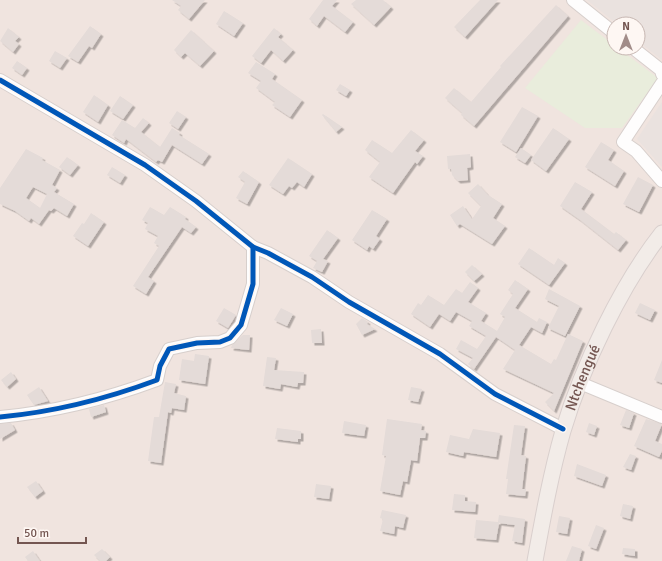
<svg xmlns="http://www.w3.org/2000/svg" width="662" height="561" font-family="Signika,sans-serif">
	<style>
		.residential { fill: #f0e4df; fill-rule: evenodd }
		.industrial { fill: #eae2df }
		.green { fill: #e9eddc }
		.building { fill: #e4dbd8; fill-rule: evenodd; filter: url(#shadow) }
		.lines { fill: none; stroke-linecap: round; stroke-linejoin: round }
		.minor-casing { stroke: #d7cfcc; stroke-width: 14 }
		.major-casing { stroke: #d9cfcd; stroke-width: 17 }
		.minor { stroke: #fefdfd; stroke-width: 12 }
		.major { stroke: #f2ece8; stroke-width: 15 }
		.cycleway-casing { stroke: #fef7f3; stroke-width: 8 }
		.cycleway { stroke: #0057b8; stroke-width: 5 }
		.labels { text-anchor: middle; dominant-baseline: central; stroke-width: 3; stroke-linejoin: round; paint-order: stroke }
		.street-label { font-size: 15px; fill: #745651; stroke: #fef7f3 }
	</style>
	<defs>
		<filter id="shadow"><feDropShadow dx="2.5" dy="2.5" stdDeviation="0" flood-color="#0004"/></filter>
	</defs>
	<rect width="100%" height="100%" fill="#f8f3f0"/>
	<path class="residential" d="M 0,0 L 662,0 L 662,561 L 0,561 ZM 614,24 L 638,24 L 638,48 L 614,48 Z"/>
	<g class="industrial">
		<path d="M 587,0 L 662,0 L 662,60 L 638,41 L 638,24 L 617,24 Z"/>
		<path d="M 662,102 L 662,167 L 637,139 Z"/>
	</g>
	<path class="green" d="M 581,20 L 614,45 L 614,48 L 618,48 L 658,78 L 622,128 L 585,128 L 525,88 Z"/>
	<g class="building">
		<path d="M 172,0 L 205,0 L 189,19 L 178,10 L 181,6 Z"/>
		<path d="M 323,0 L 337,0 L 332,6 L 353,22 L 345,32 L 324,16 L 317,26 L 309,19 Z"/>
		<path d="M 356,0 L 383,0 L 391,7 L 374,25 L 351,4 Z"/>
		<path d="M 480,0 L 498,0 L 465,37 L 454,27 Z"/>
		<path d="M 556,5 L 568,16 L 474,126 L 461,115 L 462,113 L 445,98 L 454,88 L 471,102 L 501,67 L 500,66 Z"/>
		<path d="M 224,11 L 243,23 L 234,36 L 216,24 Z"/>
		<path d="M 90,26 L 101,34 L 92,48 L 89,46 L 78,62 L 68,56 Z"/>
		<path d="M 8,28 L 19,37 L 15,41 L 19,44 L 13,52 L 0,41 Z"/>
		<path d="M 274,28 L 281,34 L 278,37 L 293,50 L 283,61 L 271,50 L 261,63 L 252,56 Z"/>
		<path d="M 191,30 L 214,51 L 200,66 L 185,53 L 181,57 L 174,50 Z"/>
		<path d="M 55,51 L 67,58 L 60,68 L 49,61 Z"/>
		<path d="M 17,61 L 27,68 L 22,75 L 12,68 Z"/>
		<path d="M 256,62 L 275,74 L 272,79 L 302,100 L 290,117 L 272,105 L 275,102 L 256,88 L 261,81 L 248,73 Z"/>
		<path d="M 340,84 L 350,90 L 346,96 L 336,90 Z"/>
		<path d="M 94,95 L 108,105 L 98,122 L 83,112 Z"/>
		<path d="M 120,96 L 133,105 L 123,119 L 110,111 Z"/>
		<path d="M 522,107 L 538,116 L 516,152 L 500,142 Z"/>
		<path d="M 177,111 L 186,117 L 178,129 L 169,123 Z"/>
		<path d="M 323,114 L 342,127 L 336,132 L 322,115 Z"/>
		<path d="M 143,118 L 149,123 L 141,132 L 160,147 L 172,128 L 180,133 L 179,135 L 209,154 L 202,164 L 172,145 L 162,162 L 158,160 L 156,162 L 126,139 L 124,143 L 112,135 L 122,120 L 135,128 Z"/>
		<path d="M 553,128 L 569,139 L 546,171 L 531,160 Z"/>
		<path d="M 411,130 L 424,140 L 415,151 L 423,156 L 417,164 L 415,162 L 393,193 L 369,177 L 380,162 L 365,150 L 372,140 L 392,153 Z"/>
		<path d="M 601,142 L 614,150 L 608,160 L 624,171 L 615,186 L 585,167 Z"/>
		<path d="M 521,148 L 531,155 L 525,163 L 515,157 Z"/>
		<path d="M 26,149 L 43,158 L 42,160 L 60,170 L 52,185 L 57,188 L 54,192 L 74,204 L 67,216 L 54,208 L 51,211 L 49,210 L 39,224 L 31,218 L 29,221 L 15,211 L 0,204 L 0,188 ZM 33,187 L 47,194 L 40,208 L 26,198 Z"/>
		<path d="M 470,154 L 471,167 L 467,168 L 468,180 L 458,181 L 452,175 L 451,169 L 448,169 L 447,156 Z"/>
		<path d="M 67,157 L 78,165 L 70,175 L 59,167 Z"/>
		<path d="M 288,158 L 312,174 L 304,187 L 297,182 L 292,188 L 289,186 L 283,194 L 269,185 Z"/>
		<path d="M 112,167 L 125,175 L 120,183 L 107,175 Z"/>
		<path d="M 243,171 L 259,182 L 247,204 L 236,198 L 245,182 L 238,177 Z"/>
		<path d="M 638,177 L 653,185 L 639,212 L 623,204 Z"/>
		<path d="M 575,182 L 592,192 L 581,209 L 614,234 L 616,232 L 626,240 L 618,250 L 580,220 L 560,206 Z"/>
		<path d="M 478,184 L 488,195 L 502,204 L 493,218 L 505,226 L 492,244 L 460,224 L 457,226 L 450,215 L 463,206 L 472,219 L 481,206 L 468,193 Z"/>
		<path d="M 150,207 L 164,215 L 170,207 L 186,217 L 185,219 L 196,227 L 191,233 L 182,227 L 148,277 L 154,281 L 146,294 L 133,286 L 159,246 L 154,243 L 158,236 L 145,229 L 148,223 L 142,220 Z"/>
		<path d="M 372,210 L 387,219 L 376,236 L 380,239 L 373,249 L 369,246 L 367,250 L 352,240 Z"/>
		<path d="M 91,213 L 104,222 L 88,246 L 73,236 L 82,223 L 84,224 Z"/>
		<path d="M 327,230 L 338,238 L 323,259 L 328,261 L 322,272 L 313,268 L 317,261 L 309,256 Z"/>
		<path d="M 529,248 L 554,265 L 558,258 L 565,263 L 549,285 L 518,264 Z"/>
		<path d="M 472,265 L 482,274 L 474,281 L 465,272 Z"/>
		<path d="M 515,280 L 528,289 L 515,308 L 537,322 L 539,318 L 547,322 L 542,333 L 531,327 L 519,345 L 551,364 L 554,359 L 556,360 L 568,334 L 583,341 L 554,411 L 545,402 L 554,393 L 503,369 L 515,350 L 496,337 L 474,369 L 468,364 L 473,358 L 456,349 L 461,340 L 477,349 L 486,336 L 469,326 L 472,321 L 456,312 L 450,321 L 439,314 L 430,327 L 411,314 L 418,303 L 421,305 L 428,295 L 444,305 L 456,289 L 462,293 L 470,282 L 478,288 L 468,302 L 486,313 L 481,321 L 497,331 L 505,317 L 500,314 L 513,294 L 508,290 Z"/>
		<path d="M 549,289 L 580,306 L 565,336 L 548,328 L 559,306 L 545,299 Z"/>
		<path d="M 640,303 L 655,310 L 650,320 L 635,313 Z"/>
		<path d="M 224,308 L 236,315 L 228,328 L 216,321 Z"/>
		<path d="M 281,308 L 293,314 L 287,326 L 274,320 Z"/>
		<path d="M 362,318 L 368,322 L 367,324 L 375,329 L 362,335 L 356,324 Z"/>
		<path d="M 321,329 L 322,343 L 312,343 L 311,330 Z"/>
		<path d="M 243,335 L 250,335 L 249,350 L 231,348 L 232,345 Z"/>
		<path d="M 195,354 L 209,356 L 205,384 L 179,380 L 182,359 L 194,361 Z"/>
		<path d="M 267,357 L 276,358 L 274,370 L 304,372 L 303,383 L 298,383 L 297,387 L 281,384 L 280,389 L 263,386 Z"/>
		<path d="M 662,360 L 662,383 L 654,380 Z"/>
		<path d="M 11,372 L 16,379 L 7,387 L 1,380 Z"/>
		<path d="M 165,382 L 176,384 L 174,393 L 186,396 L 184,410 L 172,408 L 171,413 L 168,412 L 161,463 L 148,461 L 154,417 L 159,417 Z"/>
		<path d="M 39,387 L 48,401 L 34,405 L 27,395 Z"/>
		<path d="M 411,387 L 422,389 L 418,402 L 408,400 Z"/>
		<path d="M 104,405 L 106,412 L 91,417 L 89,409 Z"/>
		<path d="M 626,410 L 634,413 L 629,428 L 620,425 Z"/>
		<path d="M 387,419 L 422,424 L 421,430 L 426,431 L 425,438 L 420,438 L 417,461 L 411,460 L 407,482 L 403,481 L 400,495 L 380,491 L 386,456 L 382,455 Z"/>
		<path d="M 646,419 L 662,424 L 655,441 L 662,444 L 662,451 L 659,457 L 634,446 Z"/>
		<path d="M 344,421 L 366,425 L 364,436 L 342,433 Z"/>
		<path d="M 11,423 L 15,430 L 0,439 L 0,424 Z"/>
		<path d="M 589,423 L 597,426 L 594,435 L 586,432 Z"/>
		<path d="M 514,425 L 525,426 L 521,455 L 526,456 L 522,489 L 526,489 L 525,496 L 506,494 L 508,479 L 506,479 Z"/>
		<path d="M 277,428 L 301,431 L 301,439 L 298,439 L 298,442 L 275,439 Z"/>
		<path d="M 473,429 L 500,433 L 496,457 L 464,452 L 463,456 L 446,452 L 450,435 L 469,439 Z"/>
		<path d="M 630,454 L 636,456 L 631,470 L 623,467 Z"/>
		<path d="M 577,464 L 606,475 L 602,486 L 574,476 Z"/>
		<path d="M 36,481 L 43,491 L 35,497 L 27,487 Z"/>
		<path d="M 316,484 L 331,486 L 329,499 L 314,497 Z"/>
		<path d="M 454,494 L 465,495 L 465,501 L 476,502 L 475,512 L 452,510 Z"/>
		<path d="M 623,504 L 633,506 L 630,519 L 620,516 Z"/>
		<path d="M 382,510 L 406,515 L 403,528 L 395,526 L 394,534 L 380,531 L 383,519 L 380,518 Z"/>
		<path d="M 499,515 L 525,519 L 522,543 L 512,541 L 515,525 L 499,523 L 496,540 L 474,538 L 476,520 L 498,522 Z"/>
		<path d="M 559,516 L 570,518 L 567,534 L 556,532 Z"/>
		<path d="M 596,525 L 604,528 L 596,549 L 588,546 Z"/>
		<path d="M 572,546 L 582,549 L 579,561 L 566,561 Z"/>
		<path d="M 623,548 L 635,549 L 635,556 L 622,554 Z"/>
		<path d="M 102,549 L 110,557 L 106,561 L 100,561 L 94,555 Z"/>
		<path d="M 33,551 L 40,561 L 28,561 L 25,557 Z"/>
	</g>
	<g class="lines">
		<g class="minor-casing">
			<g id="minor">
				<path d="M 573,0 L 614,33"/>
				<path d="M 633,48 L 661,70 L 662,74"/>
				<path d="M 0,80 L 145,165 L 196,201 L 253,247 L 268,253 L 312,277 L 349,302 L 440,354 L 495,394 L 563,429"/>
				<path d="M 662,83 L 623,142 L 636,151 L 662,181"/>
				<path d="M 580,383 L 662,417"/>
				<path d="M 0,417 C 54,412 106,399 157,380 L 160,366 L 169,349 L 197,343 L 220,342 L 230,338 L 241,325 L 253,284 L 253,247"/>
			</g>
		</g>
		<g class="major-casing">
			<g id="major">
				<path id="s1" d="M 535,561 C 543,517 551,473 563,431 C 582,367 621,285 662,233"/>
			</g>
		</g>
		<use href="#minor" class="minor"/>
		<use href="#major" class="major"/>
		<g class="cycleway-casing">
			<g id="cycleway">
				<path d="M 0,80 L 145,165 L 196,201 L 253,247 L 268,253 L 312,277 L 349,302 L 440,354 L 495,394 L 563,429"/>
				<path d="M 0,417 C 54,412 106,399 157,380 L 160,366 L 169,349 L 197,343 L 220,342 L 230,338 L 241,325 L 253,284 L 253,247"/>
			</g>
		</g>
		<use href="#cycleway" class="cycleway"/>
	</g>
	<g class="labels">
		<g class="street-label">
			<text stroke="none"><textPath href="#s1" startOffset="190">Ntchengué</textPath></text>
		</g>
	</g>
	<g transform="translate(626 36)"><circle r="19" fill="#fef7f3" stroke="#c7b7b2"/>
	<path d="M0-3L7 15L0 10L-7 15Z" fill="#a28d89"/>
	<text y="-6" font-size="11" font-weight="bold" text-anchor="middle" fill="#745651">N</text>
	</g>
	<path d="M18 537v6h68v-6" fill="none" stroke="#745651" stroke-width="2"/>
	<text x="24" y="537" font-size="12" fill="#745651" stroke="#fef7f3" stroke-width="3" paint-order="stroke">50 m</text>
</svg>
